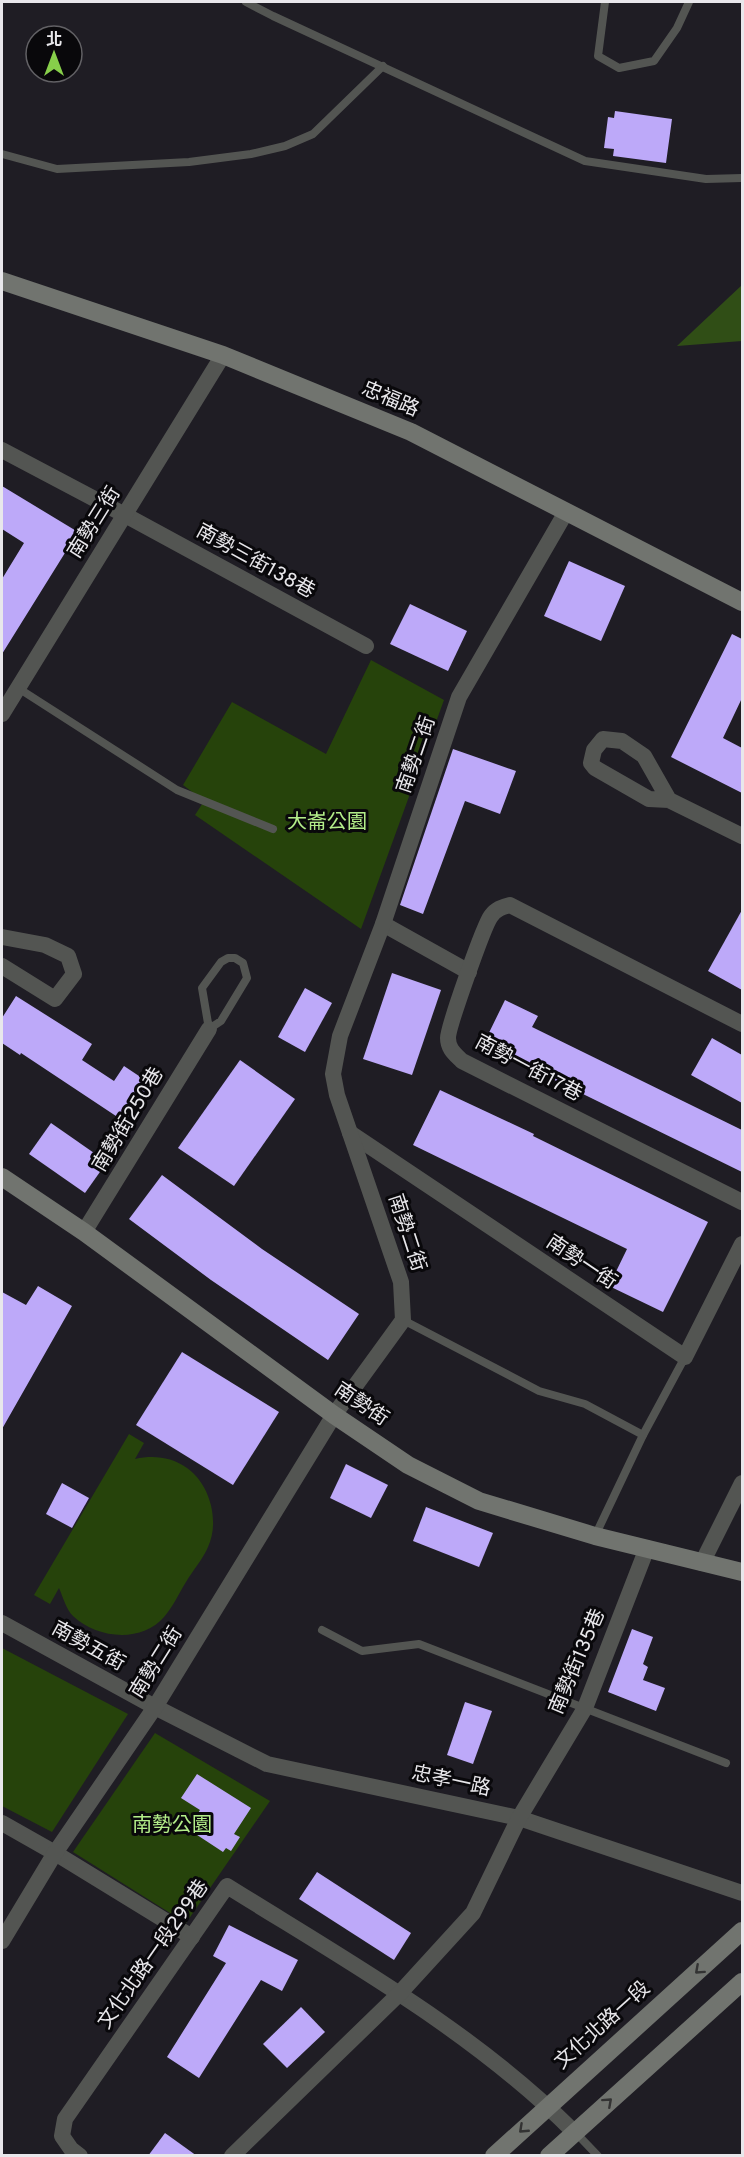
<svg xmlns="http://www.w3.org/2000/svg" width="744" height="2157" font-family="Overpass,'Noto Sans TC',sans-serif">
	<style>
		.green { fill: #26430b }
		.forest { fill: #304e16 }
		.building { fill: #bda9f9 }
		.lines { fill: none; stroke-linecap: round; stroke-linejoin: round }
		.lane { stroke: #535552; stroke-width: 8 }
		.street { stroke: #535552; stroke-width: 16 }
		.secondary { stroke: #71746f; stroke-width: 18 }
		.oneway { stroke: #333 }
		.labels { text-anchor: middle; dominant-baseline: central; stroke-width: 6; stroke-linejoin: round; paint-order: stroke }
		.street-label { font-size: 20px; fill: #e8e7eb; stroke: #09080b }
		.park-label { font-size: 20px; fill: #b3ed89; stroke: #09080b }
	</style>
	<rect width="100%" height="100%" fill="#1f1d24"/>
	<g class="green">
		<path d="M 371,660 L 444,700 L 361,929 L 195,815 L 204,801 L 183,785 L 232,702 L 326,754 Z"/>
		<path d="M 129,1434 L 144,1443 L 135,1459 C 154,1455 171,1457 187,1468 C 210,1484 220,1521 208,1547 C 203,1559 193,1570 186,1582 C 179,1593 173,1607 164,1617 C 142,1643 97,1639 73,1616 C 66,1609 63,1597 59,1588 L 50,1604 L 34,1595 Z"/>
		<path d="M 2,1648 L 128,1714 L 52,1832 L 2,1806 Z"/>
		<path d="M 155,1733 L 270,1801 L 186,1923 L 73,1852 Z"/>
	</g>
	<path class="forest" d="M 742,285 L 742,341 L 677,346 Z"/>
	<g class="building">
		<path d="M 615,111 L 672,119 L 666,163 L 613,156 L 614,149 L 604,148 L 608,117 L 614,118 Z"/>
		<path d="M 2,486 L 78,532 L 2,654 L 2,579 L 24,543 L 2,529 Z"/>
		<path d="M 569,561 L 625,586 L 601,641 L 544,616 Z"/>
		<path d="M 410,604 L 467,631 L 448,671 L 390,644 Z"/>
		<path d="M 732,634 L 742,639 L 742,698 L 723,738 L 742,748 L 742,793 L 671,757 Z"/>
		<path d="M 453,749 L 516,771 L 500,814 L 465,801 L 423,914 L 400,905 Z"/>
		<path d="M 742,910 L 742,990 L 708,971 Z"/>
		<path d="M 392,973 L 441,990 L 412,1075 L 363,1059 Z"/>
		<path d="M 305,988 L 332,1003 L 305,1052 L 278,1037 Z"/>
		<path d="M 16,996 L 92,1044 L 82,1060 L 114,1081 L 124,1066 L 151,1084 L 125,1122 L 21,1053 L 20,1055 L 2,1043 L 2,1018 Z"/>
		<path d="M 505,1000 L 538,1016 L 532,1027 L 742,1130 L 742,1172 L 483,1045 Z"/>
		<path d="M 712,1038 L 742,1055 L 742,1103 L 691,1075 Z"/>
		<path d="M 240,1060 L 295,1099 L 234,1186 L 178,1148 Z"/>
		<path d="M 440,1090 L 534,1134 L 533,1136 L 708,1222 L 663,1312 L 609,1286 L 627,1249 L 413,1145 Z"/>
		<path d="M 51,1123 L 107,1162 L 85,1193 L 29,1154 Z"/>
		<path d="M 162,1175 L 262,1249 L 359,1314 L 328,1360 L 211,1280 L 129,1219 Z"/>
		<path d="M 38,1286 L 72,1306 L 2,1429 L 2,1292 L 26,1305 Z"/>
		<path d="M 182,1352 L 279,1412 L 233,1485 L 136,1425 Z"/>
		<path d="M 346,1464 L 388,1485 L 371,1518 L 330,1498 Z"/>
		<path d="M 62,1483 L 89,1498 L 72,1528 L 46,1514 Z"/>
		<path d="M 426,1507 L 493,1533 L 479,1567 L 413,1541 Z"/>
		<path d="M 632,1629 L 653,1637 L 643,1664 L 648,1667 L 643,1680 L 665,1688 L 656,1711 L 608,1692 Z"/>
		<path d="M 465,1702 L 492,1711 L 473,1764 L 447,1755 Z"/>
		<path d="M 197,1774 L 251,1808 L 234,1834 L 240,1837 L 231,1851 L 226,1848 L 223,1852 L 188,1829 L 200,1810 L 181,1798 Z"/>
		<path d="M 317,1872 L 411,1933 L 394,1960 L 299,1899 Z"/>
		<path d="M 229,1925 L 298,1960 L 282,1991 L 261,1980 L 199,2078 L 167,2057 L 226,1963 L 213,1956 Z"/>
		<path d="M 301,2007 L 325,2032 L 287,2068 L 263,2044 Z"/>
		<path d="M 165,2133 L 197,2156 L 148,2156 Z"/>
	</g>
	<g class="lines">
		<g class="lane">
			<path d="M 246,2 L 273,16 L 585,161 L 706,179 L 742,178"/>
			<path d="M 605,2 L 598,56 L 619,68 L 654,61 L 677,28 L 689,2"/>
			<path d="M 2,154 L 57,169 L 189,162 L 251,154 L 285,146 L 313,134 L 383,66"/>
			<path d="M 18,688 L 177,790 L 273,829"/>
			<path d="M 228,958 L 235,958 L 243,963 L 247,978 L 221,1021 L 209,1029 L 202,988 L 221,962 Z"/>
			<path d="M 403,1320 L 539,1391 L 585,1404 L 643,1435"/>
			<path d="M 595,1536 L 643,1435 L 685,1357"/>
			<path d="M 322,1630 L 362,1651 L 419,1644 L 726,1763"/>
			<path d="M 575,2132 L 598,2156"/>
		</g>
		<g class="street">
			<path d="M 2,450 L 125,515 L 366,646"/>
			<path d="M 2,714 L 223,355"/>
			<path d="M 669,800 L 644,756 L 622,741 L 603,739 L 594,750 L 591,763 L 595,768 L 649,799 L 669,800 L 742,836"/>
			<path d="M 383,924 L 469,972"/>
			<path d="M 2,937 L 45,945 L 68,956 L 74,974 L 55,999 L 2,966"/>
			<path d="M 742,1024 L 510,905 C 502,907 496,909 491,916 C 484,925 448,1027 448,1038 C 448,1049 455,1054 462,1061 L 742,1202"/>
			<path d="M 350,1133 L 685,1357 L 742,1244"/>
			<path d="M 84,1232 L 209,1029"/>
			<path d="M 702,1563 L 742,1483"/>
			<path d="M 2,1623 L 155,1707 L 267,1764 L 519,1818 L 742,1893"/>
			<path d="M 2,1823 L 55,1853 L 192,1937"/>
			<path d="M 2,1941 L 55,1853 L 155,1707 L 334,1415 L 403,1320 L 401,1282 L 337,1095 L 333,1074 L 340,1036 L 383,924 L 459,697 L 566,512"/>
			<path d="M 80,2156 L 71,2149 L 62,2136 L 65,2119 L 227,1886 C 347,1961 473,2031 574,2132"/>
			<path d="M 232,2156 L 399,1994 L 473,1913 L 519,1818 L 585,1708 L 647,1548"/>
		</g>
		<g class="secondary">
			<path d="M 2,281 L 223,355 L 411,432 L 742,602"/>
			<path d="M 2,1177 L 84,1232 L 334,1415 L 408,1465 L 479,1501 L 595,1536 L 742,1572"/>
			<path d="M 494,2156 L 742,1931"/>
			<path d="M 549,2156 L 742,1982"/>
		</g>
	</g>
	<defs><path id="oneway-chevron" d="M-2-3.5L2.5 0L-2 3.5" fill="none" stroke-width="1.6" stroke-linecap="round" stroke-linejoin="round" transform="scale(1.5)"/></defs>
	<g class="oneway">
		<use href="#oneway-chevron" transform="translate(699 1970) rotate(138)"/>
		<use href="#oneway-chevron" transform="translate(608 2102) rotate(-42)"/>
		<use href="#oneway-chevron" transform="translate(523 2129) rotate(137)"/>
	</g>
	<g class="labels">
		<g class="street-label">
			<text transform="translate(390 400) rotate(23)">忠福路</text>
			<text transform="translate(95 523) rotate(-58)">南勢三街</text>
			<text transform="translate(255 562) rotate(29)">南勢三街138巷</text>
			<text transform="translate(417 755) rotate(-71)">南勢二街</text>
			<text transform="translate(528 1069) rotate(28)">南勢一街17巷</text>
			<text transform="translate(129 1120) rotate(-59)">南勢街250巷</text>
			<text transform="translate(406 1233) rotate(72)">南勢二街</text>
			<text transform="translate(581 1263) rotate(34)">南勢一街</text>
			<text transform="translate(361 1405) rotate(34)">南勢街</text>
			<text transform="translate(88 1647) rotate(29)">南勢五街</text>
			<text transform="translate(578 1662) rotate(-67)">南勢街135巷</text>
			<text transform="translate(157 1663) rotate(-58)">南勢二街</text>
			<text transform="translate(451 1782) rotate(12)">忠孝一路</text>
			<text transform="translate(154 1955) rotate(-55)">文化北路一段299巷</text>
			<text transform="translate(603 2026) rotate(-42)">文化北路一段</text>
		</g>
		<g class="park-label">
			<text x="327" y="823">大崙公園</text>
			<text x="172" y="1826">南勢公園</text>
		</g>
	</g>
	<rect width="744" height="2157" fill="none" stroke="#e8e7eb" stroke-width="6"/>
	<g transform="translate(54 54)"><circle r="28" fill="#09080b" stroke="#626165" stroke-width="1.5"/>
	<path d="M0-4.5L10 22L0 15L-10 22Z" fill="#87cf4a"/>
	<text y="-9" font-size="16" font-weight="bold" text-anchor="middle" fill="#e8e7eb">北</text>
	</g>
</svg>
